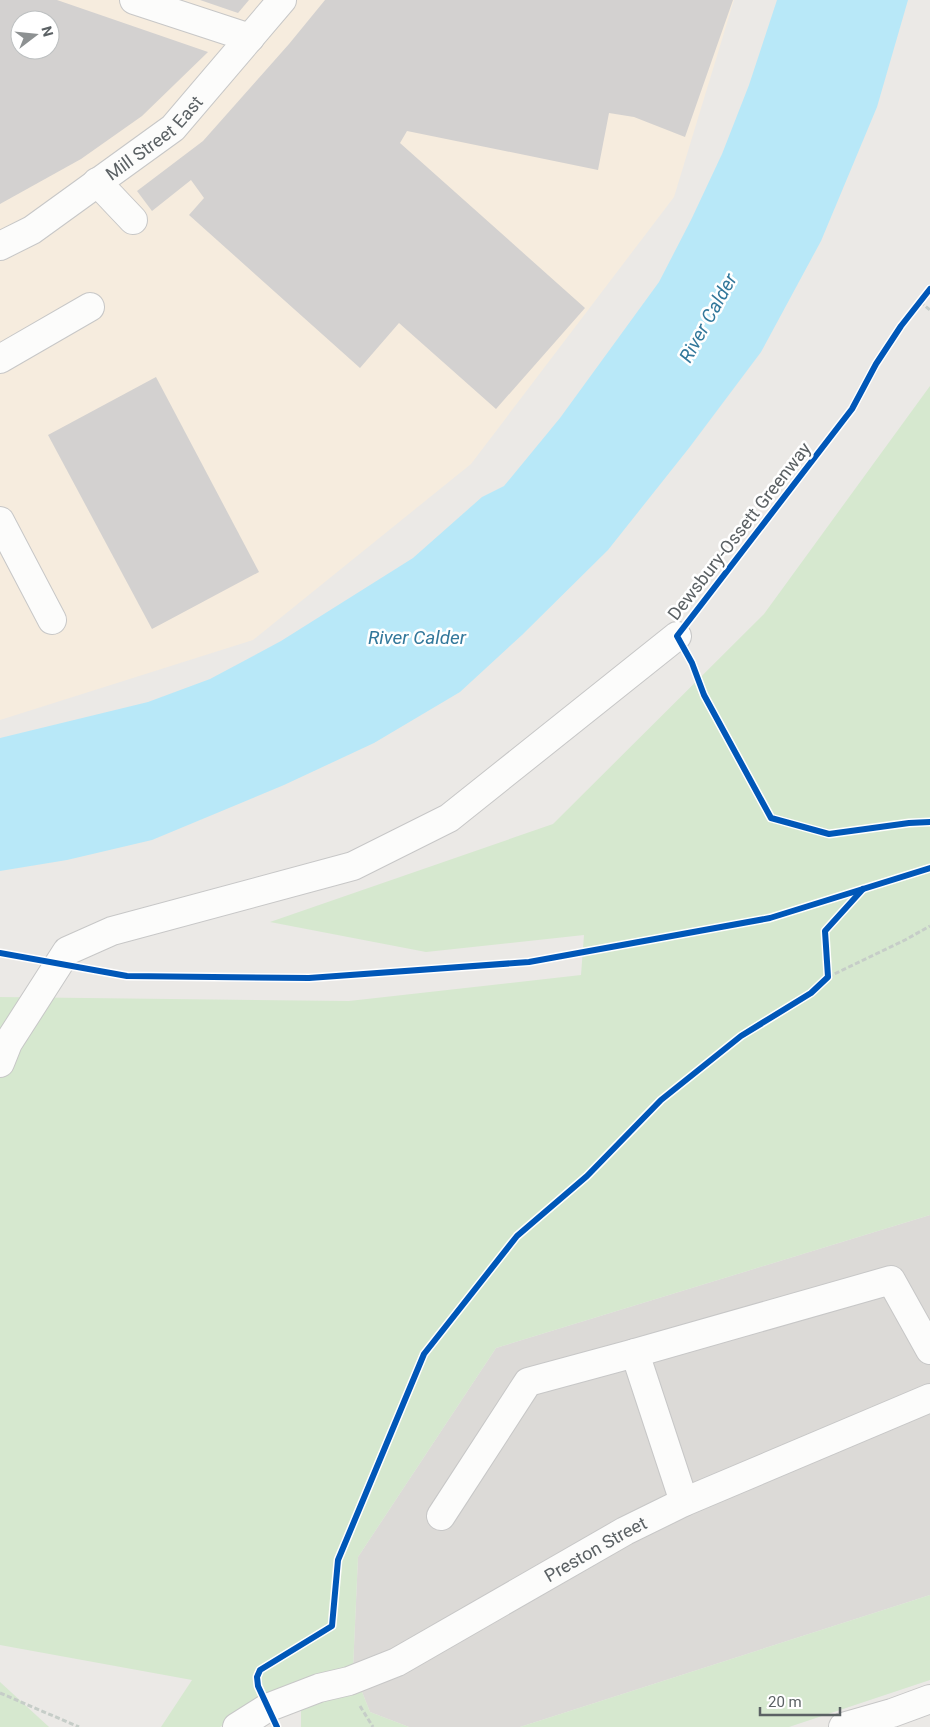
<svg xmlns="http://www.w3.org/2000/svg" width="930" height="1727" font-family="Roboto,sans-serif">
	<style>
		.commercial { fill: #f6ecde; fill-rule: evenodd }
		.industrial { fill: #dcdad7 }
		.green { fill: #d6e8cf }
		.water { fill: #b8e8f8 }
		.building { fill: #d3d1d0; fill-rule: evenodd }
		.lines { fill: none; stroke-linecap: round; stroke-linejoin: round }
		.minor-casing { stroke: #c7c7c7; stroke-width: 30 }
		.path { stroke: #c6cdc8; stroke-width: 3; stroke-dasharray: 5 2.5; stroke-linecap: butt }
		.minor { stroke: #fcfcfb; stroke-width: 28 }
		.cycleway-casing { stroke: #fff; stroke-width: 9 }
		.cycleway { stroke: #0057b8; stroke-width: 6 }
		.labels { text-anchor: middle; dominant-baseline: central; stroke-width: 5; stroke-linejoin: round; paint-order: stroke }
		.street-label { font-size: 18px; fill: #5b6164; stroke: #fff }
		.water-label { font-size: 19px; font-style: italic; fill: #33789b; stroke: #fff }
	</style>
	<rect width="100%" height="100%" fill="#ebe9e6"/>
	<path class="commercial" d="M 0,0 L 734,0 L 674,197 L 471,464 L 253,640 L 0,720 ZM 20,20 L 50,20 L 50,50 L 20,50 Z"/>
	<path class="industrial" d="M 930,1215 L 930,1595 L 520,1727 L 409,1727 L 370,1712 L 353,1669 L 358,1557 L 496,1348 Z"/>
	<g class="green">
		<path d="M 930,386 L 930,1215 L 496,1348 L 358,1557 L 353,1669 L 370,1712 L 409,1727 L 301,1727 L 301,1700 L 264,1700 L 220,1727 L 161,1727 L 192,1680 L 0,1645 L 0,997 L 349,1001 L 581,975 L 584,935 L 426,952 L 270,922 L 553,824 L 764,614 Z"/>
		<path d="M 930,1595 L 930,1680 L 789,1727 L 520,1727 Z"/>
		<path d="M 0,1682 L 49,1727 L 0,1727 Z"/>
	</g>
	<path class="water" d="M 777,0 L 908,0 L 877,107 L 821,241 L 761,352 L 689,448 L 608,550 L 522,635 L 460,692 L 374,743 L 284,785 L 152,840 L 67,860 L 0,871 L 0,738 L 148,702 L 210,679 L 281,641 L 413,558 L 482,497 L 504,486 L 560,418 L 659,282 L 691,220 L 722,154 L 749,85 Z"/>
	<g class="building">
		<path d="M 0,0 L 57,0 L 208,52 L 142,116 L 81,159 L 0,204 ZM 20,20 L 50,20 L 50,50 L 20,50 Z"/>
		<path d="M 200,0 L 249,0 L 238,13 Z"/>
		<path d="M 325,0 L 733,0 L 685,137 L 634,117 L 609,113 L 598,170 L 407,131 L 400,143 L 585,308 L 496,409 L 399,323 L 360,368 L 189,215 L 204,198 L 191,180 L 152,211 L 137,191 L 203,141 L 289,44 Z"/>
		<path d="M 156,377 L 259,572 L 152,629 L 48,435 Z"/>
	</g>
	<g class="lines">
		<g class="minor-casing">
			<g id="minor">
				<path d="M 134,0 L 250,38"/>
				<path d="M 97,182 L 133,220"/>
				<path id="s1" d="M 0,246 L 32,230 L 173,128 L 282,0"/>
				<path d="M 0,359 L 90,307"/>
				<path d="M 0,521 L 52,620"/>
				<path d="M 0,1063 L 8,1043 L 67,951 L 112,931 L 353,866 L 449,818 L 677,636"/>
				<path d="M 635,1353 L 891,1280 L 930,1350"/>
				<path d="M 441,1516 L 528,1382 L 635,1353 L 684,1502"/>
				<path id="s2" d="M 237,1727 L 267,1708 L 319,1688 L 349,1681 L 397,1662 L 625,1531 L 684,1502 L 930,1398"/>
				<path d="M 843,1727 L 892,1713 L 930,1699"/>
			</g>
		</g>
		<g class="path">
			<path d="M 920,302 L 930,310"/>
			<path d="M 828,977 L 905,940 L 930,926"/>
			<path d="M 0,1693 L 79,1727"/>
			<path d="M 360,1706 L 373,1727"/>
		</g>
		<use href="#minor" class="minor"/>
		<g class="cycleway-casing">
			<g id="cycleway">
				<path d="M 930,289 L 901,326 L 876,364 L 852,409 L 677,636 L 692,663 L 704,695 L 771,818 L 829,834 L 909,823 L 930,822"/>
				<path d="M 0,953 L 127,976 L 309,978 L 529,962 L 770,918 L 930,868"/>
				<path d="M 277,1727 L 258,1686 L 257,1677 L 260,1670 L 332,1626 L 338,1560 L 424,1354 L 517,1236 L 587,1176 L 661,1100 L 741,1036 L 811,993 L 828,977 L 825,931 L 863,889"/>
			</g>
		</g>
		<use href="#cycleway" class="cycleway"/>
	</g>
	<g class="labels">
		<g class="street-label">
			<text stroke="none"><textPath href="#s1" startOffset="189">Mill Street East</textPath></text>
			<text transform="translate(739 531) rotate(-52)">Dewsbury-Ossett Greenway</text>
			<text stroke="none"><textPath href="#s2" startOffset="402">Preston Street</textPath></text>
		</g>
		<g class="water-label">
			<text transform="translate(708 318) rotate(-61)">River Calder</text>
			<text x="417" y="637">River Calder</text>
		</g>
	</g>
	<g transform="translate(35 35) rotate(74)"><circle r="24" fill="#ffffff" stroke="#bdc0c1"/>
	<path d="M0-4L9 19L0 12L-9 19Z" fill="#8d9192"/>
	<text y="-8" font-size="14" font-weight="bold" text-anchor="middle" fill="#5b6164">N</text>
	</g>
	<path d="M760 1707v8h80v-8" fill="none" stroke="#5b6164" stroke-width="2.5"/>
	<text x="768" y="1707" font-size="15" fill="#5b6164" stroke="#ffffff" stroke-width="4" paint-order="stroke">20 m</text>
</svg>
